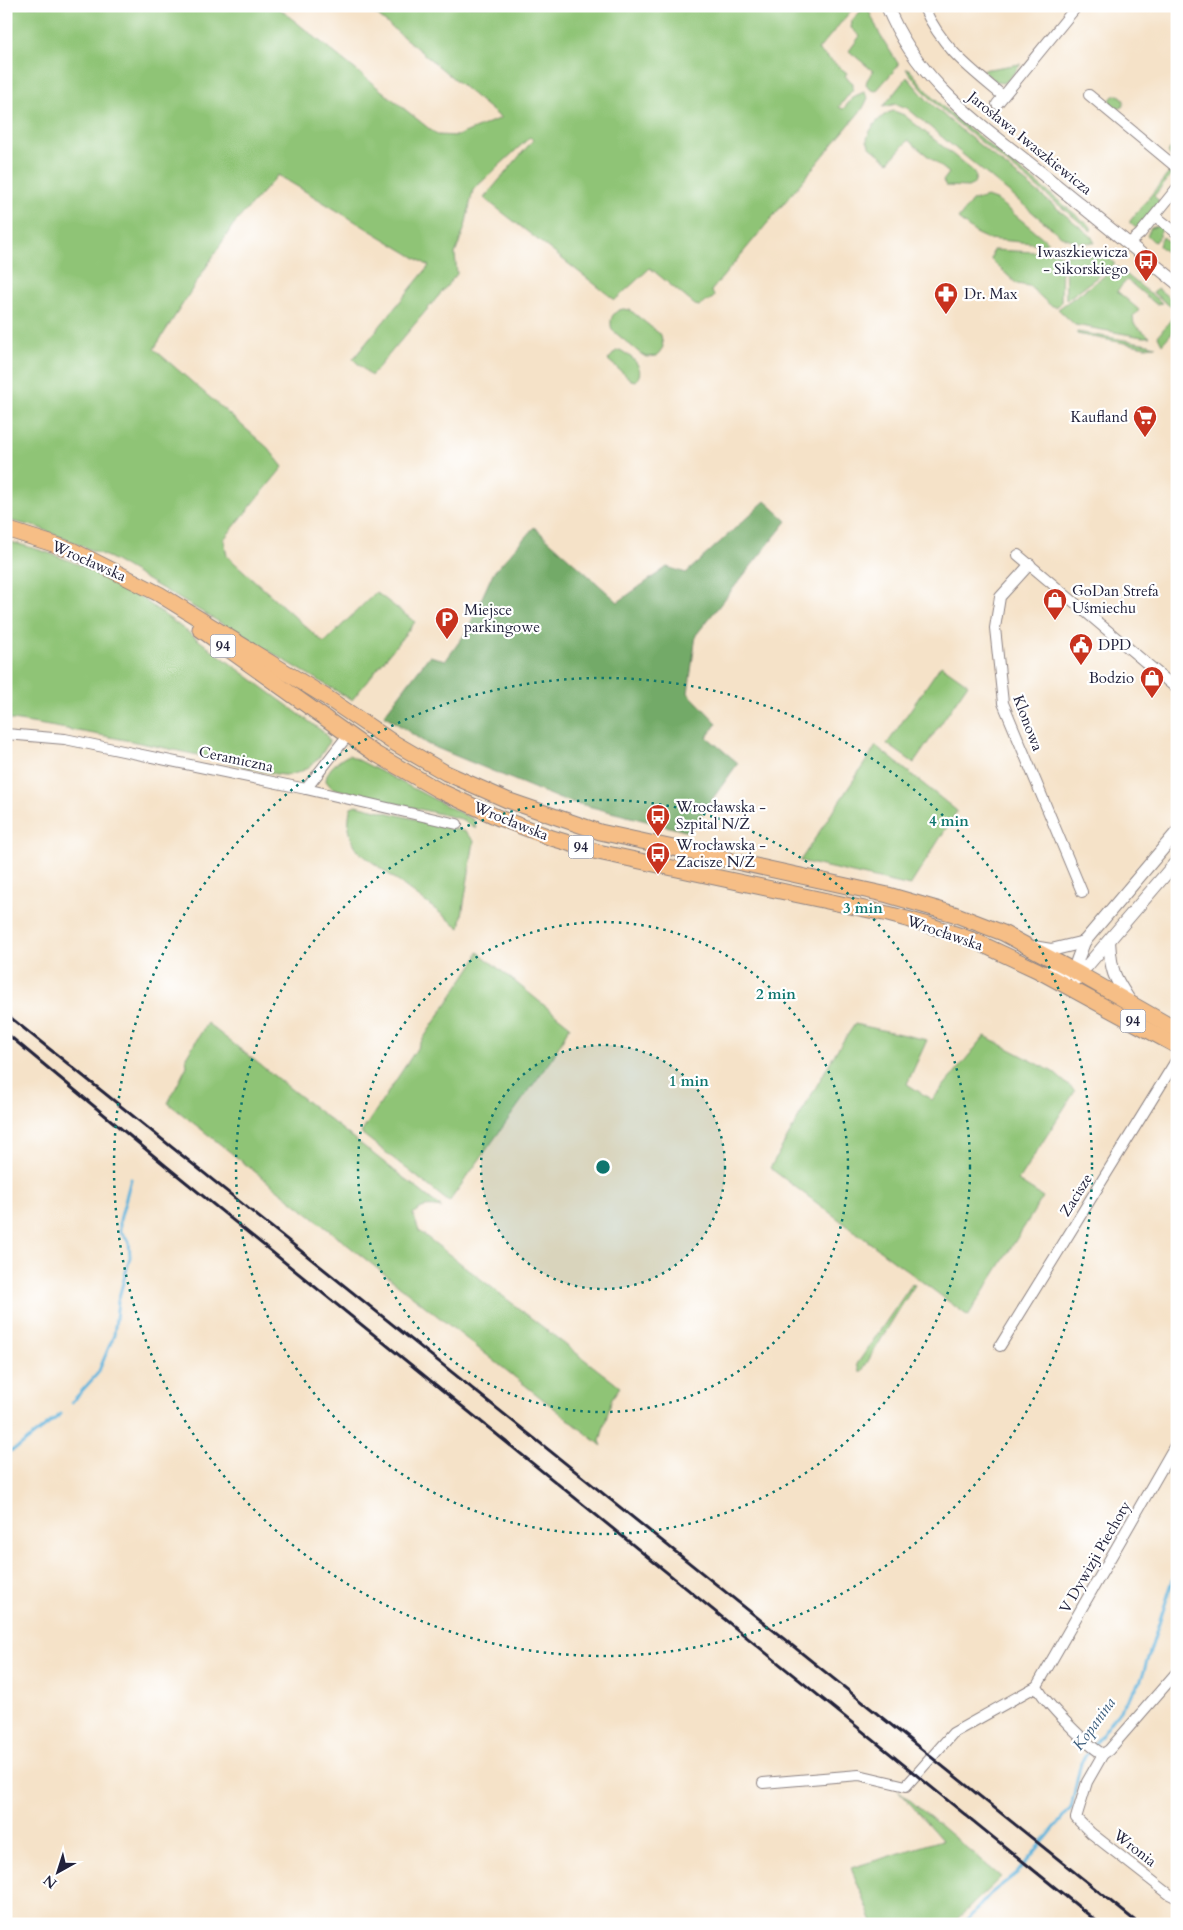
<svg xmlns="http://www.w3.org/2000/svg" width="1183" height="1930" font-family="Cardo,serif">
	<style>
		.green { fill: #8fc476; stroke: #587358 }
		.forest { fill: #73aa67; stroke: #4a6651 }
		.lines { fill: none; stroke-linecap: round; stroke-linejoin: round }
		.stream { stroke: #60b4dc; stroke-width: 3 }
		.minor-casing { stroke: #8c8282; stroke-width: 12 }
		.tertiary-casing { stroke: #8c8282; stroke-width: 14 }
		.primary-casing { stroke: #8c8282; stroke-width: 17 }
		.minor { stroke: #fff; stroke-width: 10 }
		.tertiary { stroke: #fff; stroke-width: 12 }
		.primary { stroke: #f6be86; stroke-width: 15 }
		.rail { stroke: #22223b; stroke-width: 3 }
		.ring { fill: none; stroke: #0f766e; stroke-width: 2.5; stroke-dasharray: 2.5 5 }
		.labels { text-anchor: middle; dominant-baseline: central; stroke-width: 4.5; stroke-linejoin: round; paint-order: stroke }
		.shield { fill: #fff; stroke: #646476; stroke-width: 1 }
		.shield-label { font-size: 14px; font-weight: bold; fill: #22223b }
		.street-label { font-size: 15px; fill: #22223b; stroke: #fff }
		.poi-label { font-size: 15px; fill: #22223b; stroke: #fff; text-anchor: start }
		.water-label { font-size: 16px; font-style: italic; fill: #3b5c7b; stroke: #fff }
		.centre { fill: #0f766e; stroke: #fff; stroke-width: 2.5 }
		.ring-label { font-size: 15px; text-anchor: middle; font-weight: bold; fill: #0f766e; stroke: #fff; stroke-width: 4.5; stroke-linejoin: round; paint-order: stroke }
	</style>
	<rect width="100%" height="100%" fill="#fff"/>
	<filter id="ink" filterUnits="userSpaceOnUse"><feTurbulence type="fractalNoise" baseFrequency=".02" numOctaves="2"/><feDisplacementMap in="SourceGraphic" scale="10" xChannelSelector="R" yChannelSelector="G"/><feConvolveMatrix kernelMatrix="1 2 1 2 8 2 1 2 1" color-interpolation-filters="sRGB"/></filter>
	<filter id="wash" filterUnits="userSpaceOnUse"><feTurbulence type="fractalNoise" baseFrequency=".0096" numOctaves="4" result="noise"/><feDisplacementMap in="SourceGraphic" scale="20" xChannelSelector="R" yChannelSelector="G"/><feGaussianBlur stdDeviation="1.12" result="paint"/><feColorMatrix in="noise" values="0 0 0 0 0 0 0 0 0 0 0 0 0 0 0 0 0 1.4 0 .05"/><feComposite in="paint" operator="in"/></filter>
	<g filter="url(#wash)">
		<rect width="100%" height="100%" fill="#f5e2c8"/>
		<g class="green">
			<path d="M 6,6 L 276,6 L 437,135 L 457,136 L 501,118 L 366,6 L 855,6 L 818,50 L 847,73 L 845,76 L 853,83 L 853,89 L 839,107 L 843,109 L 855,96 L 864,92 L 868,98 L 863,108 L 711,291 L 714,295 L 713,298 L 699,306 L 695,305 L 650,268 L 615,300 L 484,198 L 533,140 L 530,137 L 473,190 L 465,227 L 455,254 L 457,274 L 371,376 L 353,359 L 429,266 L 278,175 L 233,225 L 154,349 L 268,448 L 283,467 L 224,539 L 227,556 L 324,643 L 376,592 L 415,622 L 352,700 L 110,558 L 37,527 L 6,520 Z"/>
			<path d="M 865,6 L 867,6 L 880,35 L 899,65 L 876,91 L 871,90 L 866,84 L 867,80 L 873,71 L 849,51 L 860,36 L 851,28 L 852,21 Z"/>
			<path d="M 1020,64 L 1021,64 C 1004,86 1004,90 982,70 Z"/>
			<path d="M 906,69 L 909,69 L 930,94 L 946,110 L 1091,227 L 1091,231 L 944,112 L 922,89 Z"/>
			<path d="M 907,77 L 928,101 L 949,120 L 1091,236 L 1095,243 L 1077,242 L 1061,236 L 907,108 L 896,104 L 883,107 Z"/>
			<circle cx="1117" cy="102" r="7"/>
			<path d="M 894,111 L 904,115 L 973,171 L 976,176 L 974,184 L 968,187 L 946,186 L 943,181 L 949,173 L 908,140 L 889,162 L 870,147 L 867,141 C 867,130 883,112 894,111 Z"/>
			<path d="M 1177,139 L 1177,158 L 1175,161 L 1168,153 Z"/>
			<path d="M 1172,169 L 1175,179 L 1171,176 L 1154,196 L 1158,200 L 1159,203 L 1142,224 L 1136,228 L 1130,223 L 1130,221 Z"/>
			<path d="M 987,197 L 998,201 L 1048,242 L 1043,244 L 988,239 L 977,234 L 958,219 L 972,201 Z"/>
			<path d="M 1158,226 L 1164,228 L 1159,234 L 1161,235 L 1155,242 L 1153,241 L 1147,235 L 1151,228 Z"/>
			<path d="M 1163,237 L 1177,248 L 1177,261 L 1159,246 L 1160,242 Z"/>
			<path d="M 993,250 L 1058,253 L 1062,256 L 1061,303 L 1056,307 L 1050,305 L 1029,286 L 1017,284 L 991,260 Z"/>
			<path d="M 1068,254 L 1106,256 L 1115,264 L 1066,300 L 1065,256 Z"/>
			<path d="M 1117,267 L 1162,303 L 1156,304 L 1127,280 L 1117,291 L 1139,310 L 1133,317 L 1134,324 L 1150,337 L 1142,337 L 1075,325 L 1058,309 Z"/>
			<path d="M 1157,288 L 1177,304 L 1174,308 L 1170,306 L 1153,293 Z"/>
			<path d="M 623,309 L 630,310 L 661,335 L 663,347 L 657,356 L 646,357 L 641,354 L 612,330 C 609,320 612,311 623,309 Z"/>
			<path d="M 1175,314 L 1177,327 L 1162,344 L 1158,336 Z"/>
			<path d="M 1077,332 L 1148,344 L 1156,346 L 1145,347 L 1077,334 Z"/>
			<path d="M 620,350 C 631,356 647,368 636,381 L 631,380 L 608,360 L 616,351 Z"/>
			<path d="M 6,541 C 55,552 101,572 143,599 L 326,734 L 329,741 C 321,759 307,773 287,775 C 274,776 236,763 220,760 C 149,744 78,730 6,719 Z"/>
			<path d="M 941,665 L 968,684 L 914,763 L 887,744 Z"/>
			<path d="M 876,746 L 957,811 L 910,886 L 800,861 Z"/>
			<path d="M 349,755 L 474,820 L 476,829 L 461,819 L 332,788 L 326,781 C 326,769 339,760 349,755 Z"/>
			<path d="M 356,805 L 452,828 L 466,832 L 474,841 L 460,928 L 359,852 C 349,838 346,823 351,807 Z"/>
			<path d="M 478,952 L 570,1026 L 553,1057 L 449,1202 L 361,1133 L 476,959 Z"/>
			<path d="M 207,1023 L 442,1208 C 430,1206 422,1205 413,1214 L 419,1231 L 620,1387 L 612,1398 L 600,1441 L 602,1446 L 168,1103 L 187,1066 L 186,1057 Z"/>
			<path d="M 855,1024 L 927,1040 L 907,1084 L 932,1100 L 985,1036 L 1053,1072 L 1075,1091 L 1018,1181 L 1043,1197 L 968,1316 L 770,1168 L 837,1050 Z"/>
			<path d="M 912,1284 L 915,1285 C 896,1313 880,1342 862,1371 L 859,1371 L 857,1364 Z"/>
			<path d="M 898,1790 L 1001,1877 L 952,1924 L 874,1924 L 851,1868 L 942,1840 Z"/>
		</g>
		<path class="forest" d="M 765,501 L 787,521 L 696,635 L 688,693 L 717,723 L 707,737 L 738,763 L 689,832 L 560,799 L 427,744 L 384,715 L 429,656 L 446,660 L 467,631 L 493,573 L 534,527 L 618,602 L 667,567 L 686,573 Z"/>
		<g class="lines">
			<g class="stream">
				<path d="M 72,1402 L 98,1373 L 114,1335 L 118,1301 L 130,1257 L 129,1241 L 120,1231 L 120,1220 L 131,1179"/>
				<path d="M 6,1453 L 19,1447 L 61,1414"/>
				<path d="M 964,1924 L 990,1894 L 1017,1873 L 1071,1808 L 1081,1762 L 1140,1683 L 1177,1567"/>
			</g>
		</g>
	</g>
	<g filter="url(#ink)">
		<g class="lines">
			<g class="minor-casing">
				<g id="minor">
					<path d="M 923,6 C 943,49 968,67 1003,96"/>
					<path d="M 1089,95 L 1177,168"/>
					<path d="M 997,104 L 1077,6"/>
					<path d="M 1155,216 L 1177,233"/>
					<path d="M 1128,244 L 1140,234 L 1177,188"/>
					<path d="M 1018,555 L 1177,689"/>
					<path d="M 1030,564 L 1000,597 L 995,628 L 1003,703 L 1082,892"/>
					<path d="M 6,734 L 65,739 L 306,789 L 457,824"/>
					<path d="M 306,789 L 348,735"/>
					<path d="M 1000,1346 L 1177,1059"/>
					<path d="M 1177,1442 L 1037,1686 C 1043,1701 1089,1747 1103,1754 L 1109,1750 L 1177,1672"/>
					<path d="M 1103,1754 L 1087,1782 L 1076,1818 L 1091,1833 L 1169,1894 L 1177,1898"/>
					<path d="M 763,1783 L 859,1775 L 906,1786 L 953,1733 L 1037,1686"/>
				</g>
			</g>
			<g class="tertiary-casing">
				<g id="tertiary">
					<path d="M 887,6 C 917,82 979,123 1040,172 C 1086,209 1131,246 1177,283"/>
					<path d="M 1109,941 C 1111,973 1114,977 1131,1003"/>
					<path d="M 1033,947 L 1051,950 L 1084,942"/>
					<path d="M 1045,972 L 1067,974 L 1087,966 L 1177,861"/>
					<path d="M 1077,979 L 1077,961 L 1084,942 L 1177,832"/>
				</g>
			</g>
			<g class="primary-casing">
				<g id="primary">
					<path d="M 6,529 L 72,550 L 159,594 L 326,697 L 391,741 L 446,773 L 507,800 L 600,832 L 888,895 L 954,914 L 1003,933 L 1029,947 L 1076,972 L 1177,1030"/>
					<path d="M 200,629 L 374,753 L 438,790 L 499,818 L 552,838 L 598,852 L 888,914 L 929,925 L 973,940 L 1037,970 L 1177,1046"/>
				</g>
			</g>
			<use href="#minor" class="minor"/>
			<use href="#tertiary" class="tertiary"/>
			<use href="#primary" class="primary"/>
			<g class="rail">
				<path d="M 6,1014 L 1139,1924"/>
				<path d="M 6,1033 L 166,1166 L 1100,1924"/>
			</g>
		</g>
	</g>
	<circle cx="603" cy="1167" r="122" fill="#0f766e" fill-opacity=".12"/>
	<g class="ring">
		<circle cx="603" cy="1167" r="122"/>
		<circle cx="603" cy="1167" r="245"/>
		<circle cx="603" cy="1167" r="367"/>
		<circle cx="603" cy="1167" r="489"/>
	</g>
	<defs>
		<g id="bus-pin" transform="scale(1.25)"><path d="M0 17L-7.5 6A9.5 9.5 0 1 1 7.5 6Z" fill="#c8321e" stroke="#fff"/><path d="M-5-6H5V4H4V6H2V4H-2V6H-4V4H-5ZM-3.5-4V0h7V-4ZM-3.5 1.2v1.5H-2V1.2ZM2 1.2v1.5H3.5V1.2Z" fill="#fff"/></g>
		<g id="pharmacy-pin" transform="scale(1.25)"><path d="M0 17L-7.5 6A9.5 9.5 0 1 1 7.5 6Z" fill="#c8321e" stroke="#fff"/><path d="M-2-6h4v4h4v4h-4v4h-4v-4h-4v-4h4Z" fill="#fff"/></g>
		<g id="supermarket-pin" transform="scale(1.25)"><path d="M0 17L-7.5 6A9.5 9.5 0 1 1 7.5 6Z" fill="#c8321e" stroke="#fff"/><path d="M-6-5.5h2.5l.6 2H6L4.5 2H-2.5L-4.4-4H-6ZM-1.5 3.2a1.3 1.3 0 1 0 .1 0ZM3 3.2a1.3 1.3 0 1 0 .1 0Z" fill="#fff"/></g>
		<g id="shop-pin" transform="scale(1.25)"><path d="M0 17L-7.5 6A9.5 9.5 0 1 1 7.5 6Z" fill="#c8321e" stroke="#fff"/><path d="M-5-2.5h2.3a2.7 3.5 0 0 1 5.4 0H5L5.5 6h-11ZM-1.5-2.5h3a1.5 2.3 0 0 0-3 0Z" fill="#fff"/></g>
		<g id="parking-pin" transform="scale(1.25)"><path d="M0 17L-7.5 6A9.5 9.5 0 1 1 7.5 6Z" fill="#c8321e" stroke="#fff"/><path d="M-3.5-5.5H1a3.5 3.5 0 0 1 0 7H-1V5.5H-3.5ZM-1-3.4V-.6H.8a1.4 1.4 0 0 0 0-2.8Z" fill="#fff"/></g>
		<g id="civic-pin" transform="scale(1.25)"><path d="M0 17L-7.5 6A9.5 9.5 0 1 1 7.5 6Z" fill="#c8321e" stroke="#fff"/><path d="M-.6-6.5H3V-4.5H.6V-3L4-1V1h2V6H-6V1h2V-1L-.6-3ZM-1.2 2.5V6h2.4V2.5Z" fill="#fff"/></g>
	</defs>
	<g fill-rule="evenodd">
		<use href="#bus-pin" x="1146" y="261"/>
		<use href="#pharmacy-pin" x="946" y="294"/>
		<use href="#supermarket-pin" x="1145" y="417"/>
		<use href="#shop-pin" x="1055" y="600"/>
		<use href="#parking-pin" x="447" y="619"/>
		<use href="#civic-pin" x="1081" y="645"/>
		<use href="#shop-pin" x="1152" y="678"/>
		<use href="#bus-pin" x="658" y="816"/>
		<use href="#bus-pin" x="658" y="854"/>
	</g>
	<g class="labels">
		<g class="shield">
			<rect x="210.5" y="634.5" width="25" height="23" rx="4"/>
			<rect x="568.5" y="835.5" width="25" height="23" rx="4"/>
			<rect x="1120.5" y="1009.5" width="25" height="23" rx="4"/>
		</g>
		<g class="shield-label">
			<text x="223" y="646">94</text>
			<text x="581" y="847">94</text>
			<text x="1133" y="1021">94</text>
		</g>
		<g class="street-label">
			<text transform="translate(1030 143) rotate(39)">Jarosława Iwaszkiewicza</text>
			<text transform="translate(89 561) rotate(24)">Wrocławska</text>
			<text transform="translate(1028 723) rotate(69)">Klonowa</text>
			<text transform="translate(236 759) rotate(12)">Ceramiczna</text>
			<text transform="translate(511 821) rotate(22)">Wrocławska</text>
			<text transform="translate(945 933) rotate(19)">Wrocławska</text>
			<text transform="translate(1076 1195) rotate(-58)">Zacisze</text>
			<text transform="translate(1095 1557) rotate(-60)">V Dywizji Piechoty</text>
			<text transform="translate(1135 1848) rotate(38)">Wronia</text>
		</g>
		<g class="poi-label">
			<text x="1128" y="252" text-anchor="end">Iwaszkiewicza<tspan x="1128" dy="17">- Sikorskiego</tspan></text>
			<text x="964" y="294">Dr. Max</text>
			<text x="1128" y="417" text-anchor="end">Kaufland</text>
			<text x="1072" y="591">GoDan Strefa<tspan x="1072" dy="17">Uśmiechu</tspan></text>
			<text x="464" y="610">Miejsce<tspan x="464" dy="17">parkingowe</tspan></text>
			<text x="1098" y="645">DPD</text>
			<text x="1134" y="678" text-anchor="end">Bodzio</text>
			<text x="676" y="807">Wrocławska -<tspan x="676" dy="17">Szpital N/Ż</tspan></text>
			<text x="676" y="845">Wrocławska -<tspan x="676" dy="17">Zacisze N/Ż</tspan></text>
		</g>
		<g class="water-label">
			<text transform="translate(1094 1724) rotate(-54)">Kopanina</text>
		</g>
	</g>
	<circle cx="603" cy="1167" r="8" class="centre"/>
	<g class="ring-label">
		<text x="949" y="826">4 min</text>
		<text x="863" y="913">3 min</text>
		<text x="776" y="999">2 min</text>
		<text x="689" y="1086">1 min</text>
	</g>
	<rect width="1183" height="1930" fill="none" stroke="#fff" stroke-width="25"/>
	<g transform="translate(58 1872) rotate(219)" stroke="#ffffff" stroke-width="4" paint-order="stroke">
	<path d="M0-4L9 19L0 12L-9 19Z" fill="#22223b"/>
	<text y="-8" font-size="14" font-weight="bold" text-anchor="middle" fill="#22223b">N</text>
	</g>
</svg>
